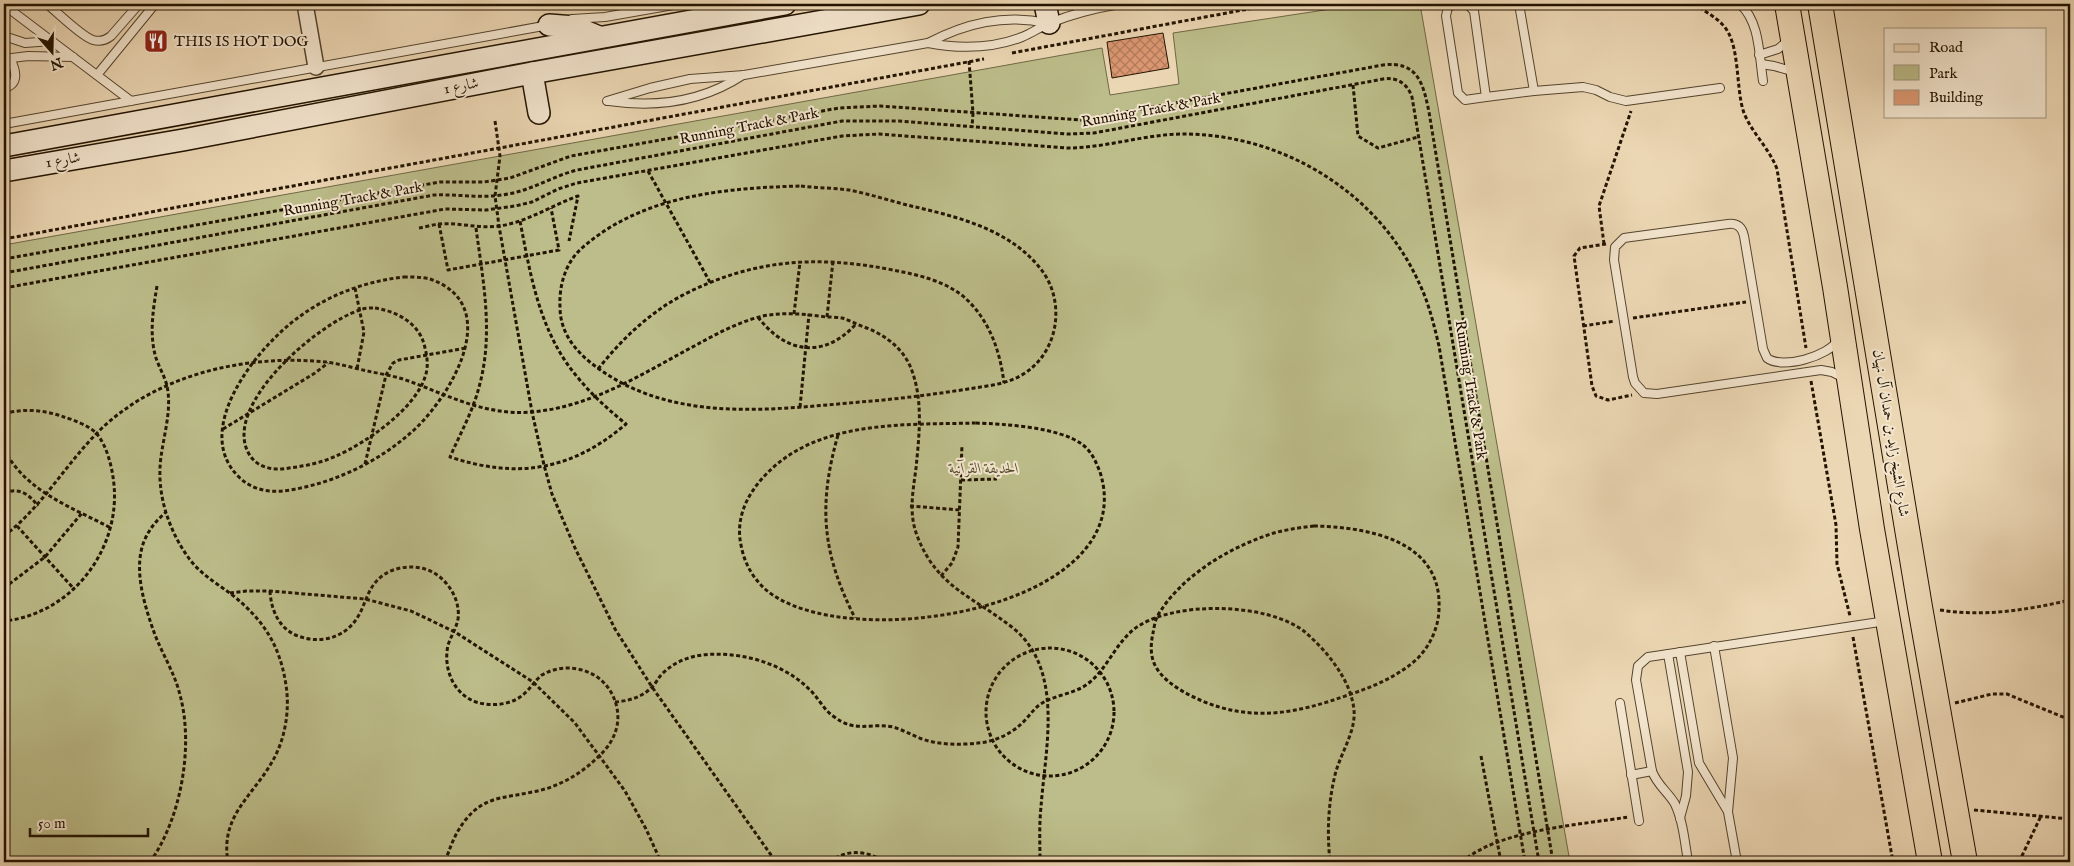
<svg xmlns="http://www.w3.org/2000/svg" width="2074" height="866" font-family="'IM FELL English',Amiri,serif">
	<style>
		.park { fill: #bcbd8a; stroke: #6f6845 }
		.building { fill: url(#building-cross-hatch); stroke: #221300 }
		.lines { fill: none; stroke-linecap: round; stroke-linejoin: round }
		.lane-casing { stroke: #54442d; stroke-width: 10 }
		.street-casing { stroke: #54442d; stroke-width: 18 }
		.secondary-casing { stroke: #221300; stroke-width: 24 }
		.primary-casing { stroke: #221300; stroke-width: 26 }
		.path { stroke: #221300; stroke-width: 3; stroke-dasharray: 4 2.5; stroke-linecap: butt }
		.lane { stroke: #f3e5ce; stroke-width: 8 }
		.street { stroke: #f3e5ce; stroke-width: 15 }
		.secondary { stroke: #f3e5ce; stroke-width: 21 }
		.primary { stroke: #ecd7b4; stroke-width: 24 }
		.labels { text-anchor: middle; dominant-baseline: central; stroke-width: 4; stroke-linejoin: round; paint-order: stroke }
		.poi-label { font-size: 15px; fill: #221300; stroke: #f3e5ce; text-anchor: start }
		.street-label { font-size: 15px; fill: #221300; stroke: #f3e5ce }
		.park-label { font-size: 15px; font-style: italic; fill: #584e30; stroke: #f3e5ce }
	</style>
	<defs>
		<pattern id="building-cross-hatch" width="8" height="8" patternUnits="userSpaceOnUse" patternTransform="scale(1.25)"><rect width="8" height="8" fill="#dc9872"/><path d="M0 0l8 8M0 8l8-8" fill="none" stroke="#b27b5b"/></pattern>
	</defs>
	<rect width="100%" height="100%" fill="#ecd7b4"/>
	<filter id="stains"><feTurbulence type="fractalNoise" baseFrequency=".004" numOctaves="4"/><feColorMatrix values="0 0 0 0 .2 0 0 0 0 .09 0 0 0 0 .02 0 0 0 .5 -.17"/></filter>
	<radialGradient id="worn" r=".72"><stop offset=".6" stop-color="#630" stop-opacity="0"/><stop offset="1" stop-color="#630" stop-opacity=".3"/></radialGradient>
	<path class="park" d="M 1364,4 L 1420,4 L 1570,862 L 4,862 L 4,245 L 1102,48 L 1110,95 L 1179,84 L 1173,33 Z"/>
	<path class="building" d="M 1163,33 L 1169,68 L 1112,78 L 1107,42 Z"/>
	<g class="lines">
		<g class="lane-casing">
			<g id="lane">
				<path d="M 47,4 C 57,12 82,37 93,40 C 100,42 106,40 111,36 L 139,4"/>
				<path d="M 1456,4 L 1448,7 L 1446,16 L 1458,93 L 1465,100 L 1486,97 L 1474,11 L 1467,4"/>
				<path d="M 1519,4 L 1534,91"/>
				<path d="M 1740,4 C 1760,22 1759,55 1763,81"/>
				<path d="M 2069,4 L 2070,10"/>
				<path d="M 4,5 L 131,101"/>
				<path d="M 572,19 L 605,17 L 679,4"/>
				<path d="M 4,36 L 25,43 L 52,41"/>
				<path d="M 928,43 C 960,49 991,49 1022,37 C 1032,33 1040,27 1050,23 C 1072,14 1096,8 1120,4"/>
				<path d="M 1759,55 L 1778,49 L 1789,40"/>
				<path d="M 4,59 L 28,56 L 73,57"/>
				<path d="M 1761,64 L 1774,66 L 1795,72"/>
				<path d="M 97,75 L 155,4"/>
				<path d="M 4,88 C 20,84 16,70 10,58"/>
				<path d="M 1486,97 L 1534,91 L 1583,87 L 1596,90 L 1610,97 L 1626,101 L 1720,88"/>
				<path d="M 607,101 L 650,88 L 690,79 L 744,75 L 928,43 C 966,23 1004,14 1047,23"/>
				<path d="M 609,101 C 657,108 702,102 743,75"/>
				<path d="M 4,124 L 549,25"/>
				<path d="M 1838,340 C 1829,356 1782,370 1767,358 L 1763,349 L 1744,236 C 1742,227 1737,223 1728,224 L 1631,237 L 1624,238 L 1615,247 L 1614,260 L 1633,377 L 1635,383 L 1644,393 L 1657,394 L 1821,370 L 1832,372 L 1844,378"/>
				<path d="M 1714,646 L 1733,758 L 1728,812 L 1737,862"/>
				<path d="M 1680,652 L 1699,763 L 1727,810"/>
				<path d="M 1668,654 L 1688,772 L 1686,796 L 1680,818"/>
				<path d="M 1620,703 L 1639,821"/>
				<path d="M 1631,775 L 1652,771"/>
				<path d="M 1688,862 C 1685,843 1683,821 1675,804 C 1668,792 1657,785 1652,771 L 1636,680 L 1638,666 L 1648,657 L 1655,656 L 1886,621"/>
			</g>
		</g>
		<g class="street-casing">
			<path id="street" d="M 305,4 L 316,67"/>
		</g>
		<g class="secondary-casing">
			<g id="secondary">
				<path d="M 1045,4 L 1049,23"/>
				<path d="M 549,25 L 575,27 L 599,37"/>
				<path d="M 532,73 L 539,113"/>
				<path d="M 4,146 L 785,4"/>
				<path d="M 4,171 L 183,140 L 532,73 L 919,4"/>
			</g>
		</g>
		<g class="primary-casing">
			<g id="primary">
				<path d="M 1787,4 L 1835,287 L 1872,529 L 1930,862"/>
				<path d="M 1820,4 L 1920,607 L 1965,862"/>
			</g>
		</g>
		<g class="path">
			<path d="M 1694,4 C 1703,10 1714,16 1722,24 C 1741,42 1735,88 1744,113 C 1752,133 1769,148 1777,169 L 1806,348"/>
			<path d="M 1012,53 L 1275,4"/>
			<path d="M 969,61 L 973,113 L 972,127"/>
			<path d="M 1353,85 L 1358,136 L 1378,148 L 1418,137"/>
			<path d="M 495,121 L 500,156 L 495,196 L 499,226 L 532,412 L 544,465 L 552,494 L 575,548 L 615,629 L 652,687 L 776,862"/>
			<path d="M 648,171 L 711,284"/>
			<path d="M 801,186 C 817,188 834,188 849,190 C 869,194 888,200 907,205 C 954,216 1008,228 1040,268 C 1067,301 1059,355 1020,376 C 1004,385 985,386 968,389 C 936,394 905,398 873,401 C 780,408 676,427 595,366 C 576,352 560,333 560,307 C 559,286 565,263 582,248 C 642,195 725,188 801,186 Z"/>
			<path d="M 439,224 L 448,270 L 559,250 L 551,208"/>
			<path d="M 419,228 C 425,227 432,225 438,224 C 458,222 478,229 499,226 C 528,222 552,205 578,196 L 569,241"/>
			<path d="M 476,228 C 483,281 494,334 479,387 C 473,411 460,434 450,457 C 517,479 571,471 626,424 C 609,410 593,396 579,379 C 540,334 531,278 520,221"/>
			<path d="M 4,239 L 984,59"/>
			<path d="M 1604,244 L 1599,206 L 1631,111"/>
			<path d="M 1606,244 L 1580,248 L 1574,256 L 1592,386 L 1596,396 L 1608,400 L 1632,395"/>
			<path d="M 4,259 L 440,182 L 484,182 L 510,178 L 571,156 L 839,108 L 880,106 L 1081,120 L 1383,65 C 1418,61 1423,83 1429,112 L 1553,862"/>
			<path d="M 4,273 L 434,195 C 459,194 483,199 508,194 C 532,190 553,176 577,170 L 842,121 L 899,121 L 1068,134 L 1094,133 L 1383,79 C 1397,77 1407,83 1412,97 L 1539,862"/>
			<path d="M 404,277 C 412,277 423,277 430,279 C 508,306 447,404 407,436 C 375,463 337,481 296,489 C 276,493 255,493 239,477 C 190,430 258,346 299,317 C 330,294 367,281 404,277 Z"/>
			<path d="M 157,286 C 153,310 149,335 156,358 C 159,367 165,377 167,386 C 172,409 164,434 161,457 C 156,492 168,529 188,557 C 199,573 216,583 231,594 C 263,619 280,645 286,685 C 290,711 285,740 272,762 C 252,797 220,816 228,862"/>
			<path d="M 4,288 L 445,209 L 486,210 L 515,206 L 532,202 L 558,189 L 577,183 L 842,136 L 879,134 L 1067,148 C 1108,148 1147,133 1188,134 C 1286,136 1380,194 1420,285 C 1429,304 1434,325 1439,346 L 1525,862"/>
			<path d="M 355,288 L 364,332 L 357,369"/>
			<path d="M 375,308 C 395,311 418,322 424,344 C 427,355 429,366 425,377 C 415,409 366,443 336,456 C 321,463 305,466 289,468 C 274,471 257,468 249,454 C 221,406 318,323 360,310 C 364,308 370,308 375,308 Z"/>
			<path d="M 794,314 L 800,262"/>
			<path d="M 758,317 C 786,354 824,359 856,324"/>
			<path d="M 827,317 L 833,261"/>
			<path d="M 1633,318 L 1746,302"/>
			<path d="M 1583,326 L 1615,321"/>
			<path d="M 598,369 C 622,339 649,313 683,295 C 753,259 817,255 893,270 C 918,275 942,280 963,296 C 989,319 1000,350 1004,383"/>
			<path d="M 1811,381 L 1836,525 L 1837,564 L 1850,616"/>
			<path d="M 800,407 L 809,314"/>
			<path d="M 4,414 C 23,408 45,410 64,417 C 74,420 90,426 97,434 C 106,445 111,463 113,477 C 124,545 74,614 4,621"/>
			<path d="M 976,423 C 1004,424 1060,427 1083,445 C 1092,452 1096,462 1100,472 C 1144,610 842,657 765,589 C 752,577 744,562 741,545 C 736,522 744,500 760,481 C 812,419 902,425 976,423 Z"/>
			<path d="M 223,429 L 315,373 L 328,363"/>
			<path d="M 838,435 C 818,505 822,553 855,618"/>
			<path d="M 4,449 C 25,491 71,507 111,528"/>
			<path d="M 365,464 L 386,375 L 393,363 L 399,360 L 466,348"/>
			<path d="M 961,480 L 997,479"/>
			<path d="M 4,493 C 19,487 29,494 38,506"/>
			<path d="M 910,506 L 960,510"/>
			<path d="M 17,526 L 74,589"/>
			<path d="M 1314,526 C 1367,527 1442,540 1439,608 C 1439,627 1430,646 1417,659 C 1398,676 1375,686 1351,694 C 1298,713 1253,723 1200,700 C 1186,694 1170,685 1160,673 C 1150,661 1150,647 1153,633 C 1154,628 1155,620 1158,615 C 1180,578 1225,550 1265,536 C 1281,530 1297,528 1314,526 Z"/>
			<path d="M 4,536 C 42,507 65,465 99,431 C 157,374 246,354 326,362 C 341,364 357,369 372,372 C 382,374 393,376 403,379 C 446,394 484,416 531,412 C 593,407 645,372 698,344 C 718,333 741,321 763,316 C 784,312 805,314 826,317 C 831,317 837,317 842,318 C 849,320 856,324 864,327 C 886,335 906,350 913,374 C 923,403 919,438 916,468 C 913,492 908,514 918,538 C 938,588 974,597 1013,628 C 1065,670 1045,750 1041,807 C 1039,825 1040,844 1040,862"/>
			<path d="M 941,576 L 952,563 L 958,547 L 962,445"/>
			<path d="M 4,588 L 45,557 L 82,513"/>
			<path d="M 270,591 C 271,610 279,629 298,636 C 322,645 348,637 360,613 C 367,599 369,586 382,576 C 394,567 411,565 425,569 C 445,575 461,598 458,619 C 456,629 451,636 448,645 C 443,668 453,694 476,702 C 492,707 513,705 525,693 C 532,687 535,680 542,675 C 562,663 590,667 605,684 C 615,695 620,711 617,726 C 614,740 606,750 596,759 C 578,776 556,788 532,792 C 511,797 492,796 475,810 C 458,825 452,842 445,862"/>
			<path d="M 230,593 L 246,591 L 270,591 L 365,599 L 411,611 L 455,632 L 533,682 L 575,723 L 625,791 L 646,829 L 661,862"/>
			<path d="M 4,601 L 10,620"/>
			<path d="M 1940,610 C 1983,617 2027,610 2070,600"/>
			<path d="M 1853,637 L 1893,862"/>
			<circle cx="1050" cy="712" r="64"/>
			<path d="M 615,702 C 629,701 643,697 653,686 C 656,683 658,678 662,674 C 683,653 712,652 740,656 C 765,660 791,671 809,689 C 818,697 823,709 833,716 C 856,734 870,722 893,727 C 903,730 912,735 922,739 C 939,745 960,745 978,743 C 993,742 1009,735 1020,725 C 1027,719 1032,711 1038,706 C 1053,694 1075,695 1090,682 C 1107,668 1115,645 1133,630 C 1170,600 1268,602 1305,632 C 1327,651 1351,680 1354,710 C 1356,732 1340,754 1335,775 C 1328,804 1327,833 1330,862"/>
			<path d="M 1955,703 L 1992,694 L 2007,694 L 2070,720"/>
			<path d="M 1481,756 L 1501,862"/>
			<path d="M 1974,810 L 2070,819"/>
			<path d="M 150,862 C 181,819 194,746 180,695 C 175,674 163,655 155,635 C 145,607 132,568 145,539 C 150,528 157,520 166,512"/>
			<path d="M 830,862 C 845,849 868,850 884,862"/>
			<path d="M 1462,862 C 1498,830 1579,825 1628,817"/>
			<path d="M 2019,862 L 2041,816"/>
		</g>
		<use href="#lane" class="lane"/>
		<use href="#street" class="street"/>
		<use href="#secondary" class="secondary"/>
		<use href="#primary" class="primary"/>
	</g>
	<defs>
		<g id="restaurant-square" transform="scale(1.25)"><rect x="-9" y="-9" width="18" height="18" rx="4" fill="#8f2418" stroke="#f3e5ce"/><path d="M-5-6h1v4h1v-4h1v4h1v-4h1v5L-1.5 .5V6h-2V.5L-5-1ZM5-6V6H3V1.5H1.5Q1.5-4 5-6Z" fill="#fff"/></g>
	</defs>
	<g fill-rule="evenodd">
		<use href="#restaurant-square" x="156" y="41"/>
	</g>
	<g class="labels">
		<g class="poi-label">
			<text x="174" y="41">THIS IS HOT DOG</text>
		</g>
		<g class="street-label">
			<text transform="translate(461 86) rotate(-11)">شارع 1</text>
			<text transform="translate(1151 110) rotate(-10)">Running Track &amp; Park</text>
			<text transform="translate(749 126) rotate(-11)">Running Track &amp; Park</text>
			<text transform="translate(63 160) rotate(-10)">شارع 1</text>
			<text transform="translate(353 199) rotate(-10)">Running Track &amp; Park</text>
			<text transform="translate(1471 390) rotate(81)">Running Track &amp; Park</text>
			<text transform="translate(1891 433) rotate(81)">شارع الشيخ زايد بن حمدان آل نهيان</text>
		</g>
		<g class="park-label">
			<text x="984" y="468">الحديقة القرآنية</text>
		</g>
	</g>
	<rect width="2074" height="866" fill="none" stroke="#ecd7b4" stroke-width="20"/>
	<rect x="5" y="5" width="2064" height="856" fill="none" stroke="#221300" stroke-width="2.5"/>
	<rect x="10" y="10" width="2054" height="846" fill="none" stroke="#221300"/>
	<rect x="1884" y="28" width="162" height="90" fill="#f3e5ce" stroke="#9f917c"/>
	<rect x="1894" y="44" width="25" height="8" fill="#ecd7b4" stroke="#9f917c"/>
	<text x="1929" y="52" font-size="15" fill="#221300">Road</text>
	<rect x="1894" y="65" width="25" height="15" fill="#bcbd8a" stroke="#9f917c"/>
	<text x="1929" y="78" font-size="15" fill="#221300">Park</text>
	<rect x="1894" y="90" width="25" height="15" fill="#dc9872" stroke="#9f917c"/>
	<text x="1929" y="102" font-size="15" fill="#221300">Building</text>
	<g transform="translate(52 52) rotate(160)" stroke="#f3e5ce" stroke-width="4" paint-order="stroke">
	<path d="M0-4L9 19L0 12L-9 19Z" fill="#221300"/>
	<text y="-8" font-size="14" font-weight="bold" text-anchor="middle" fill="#221300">N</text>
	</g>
	<path d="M30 828v8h118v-8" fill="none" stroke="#221300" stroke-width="2.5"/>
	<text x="38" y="828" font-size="15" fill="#221300" stroke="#f3e5ce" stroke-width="4" paint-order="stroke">50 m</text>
	<rect width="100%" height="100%" filter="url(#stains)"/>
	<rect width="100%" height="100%" fill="url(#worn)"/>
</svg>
